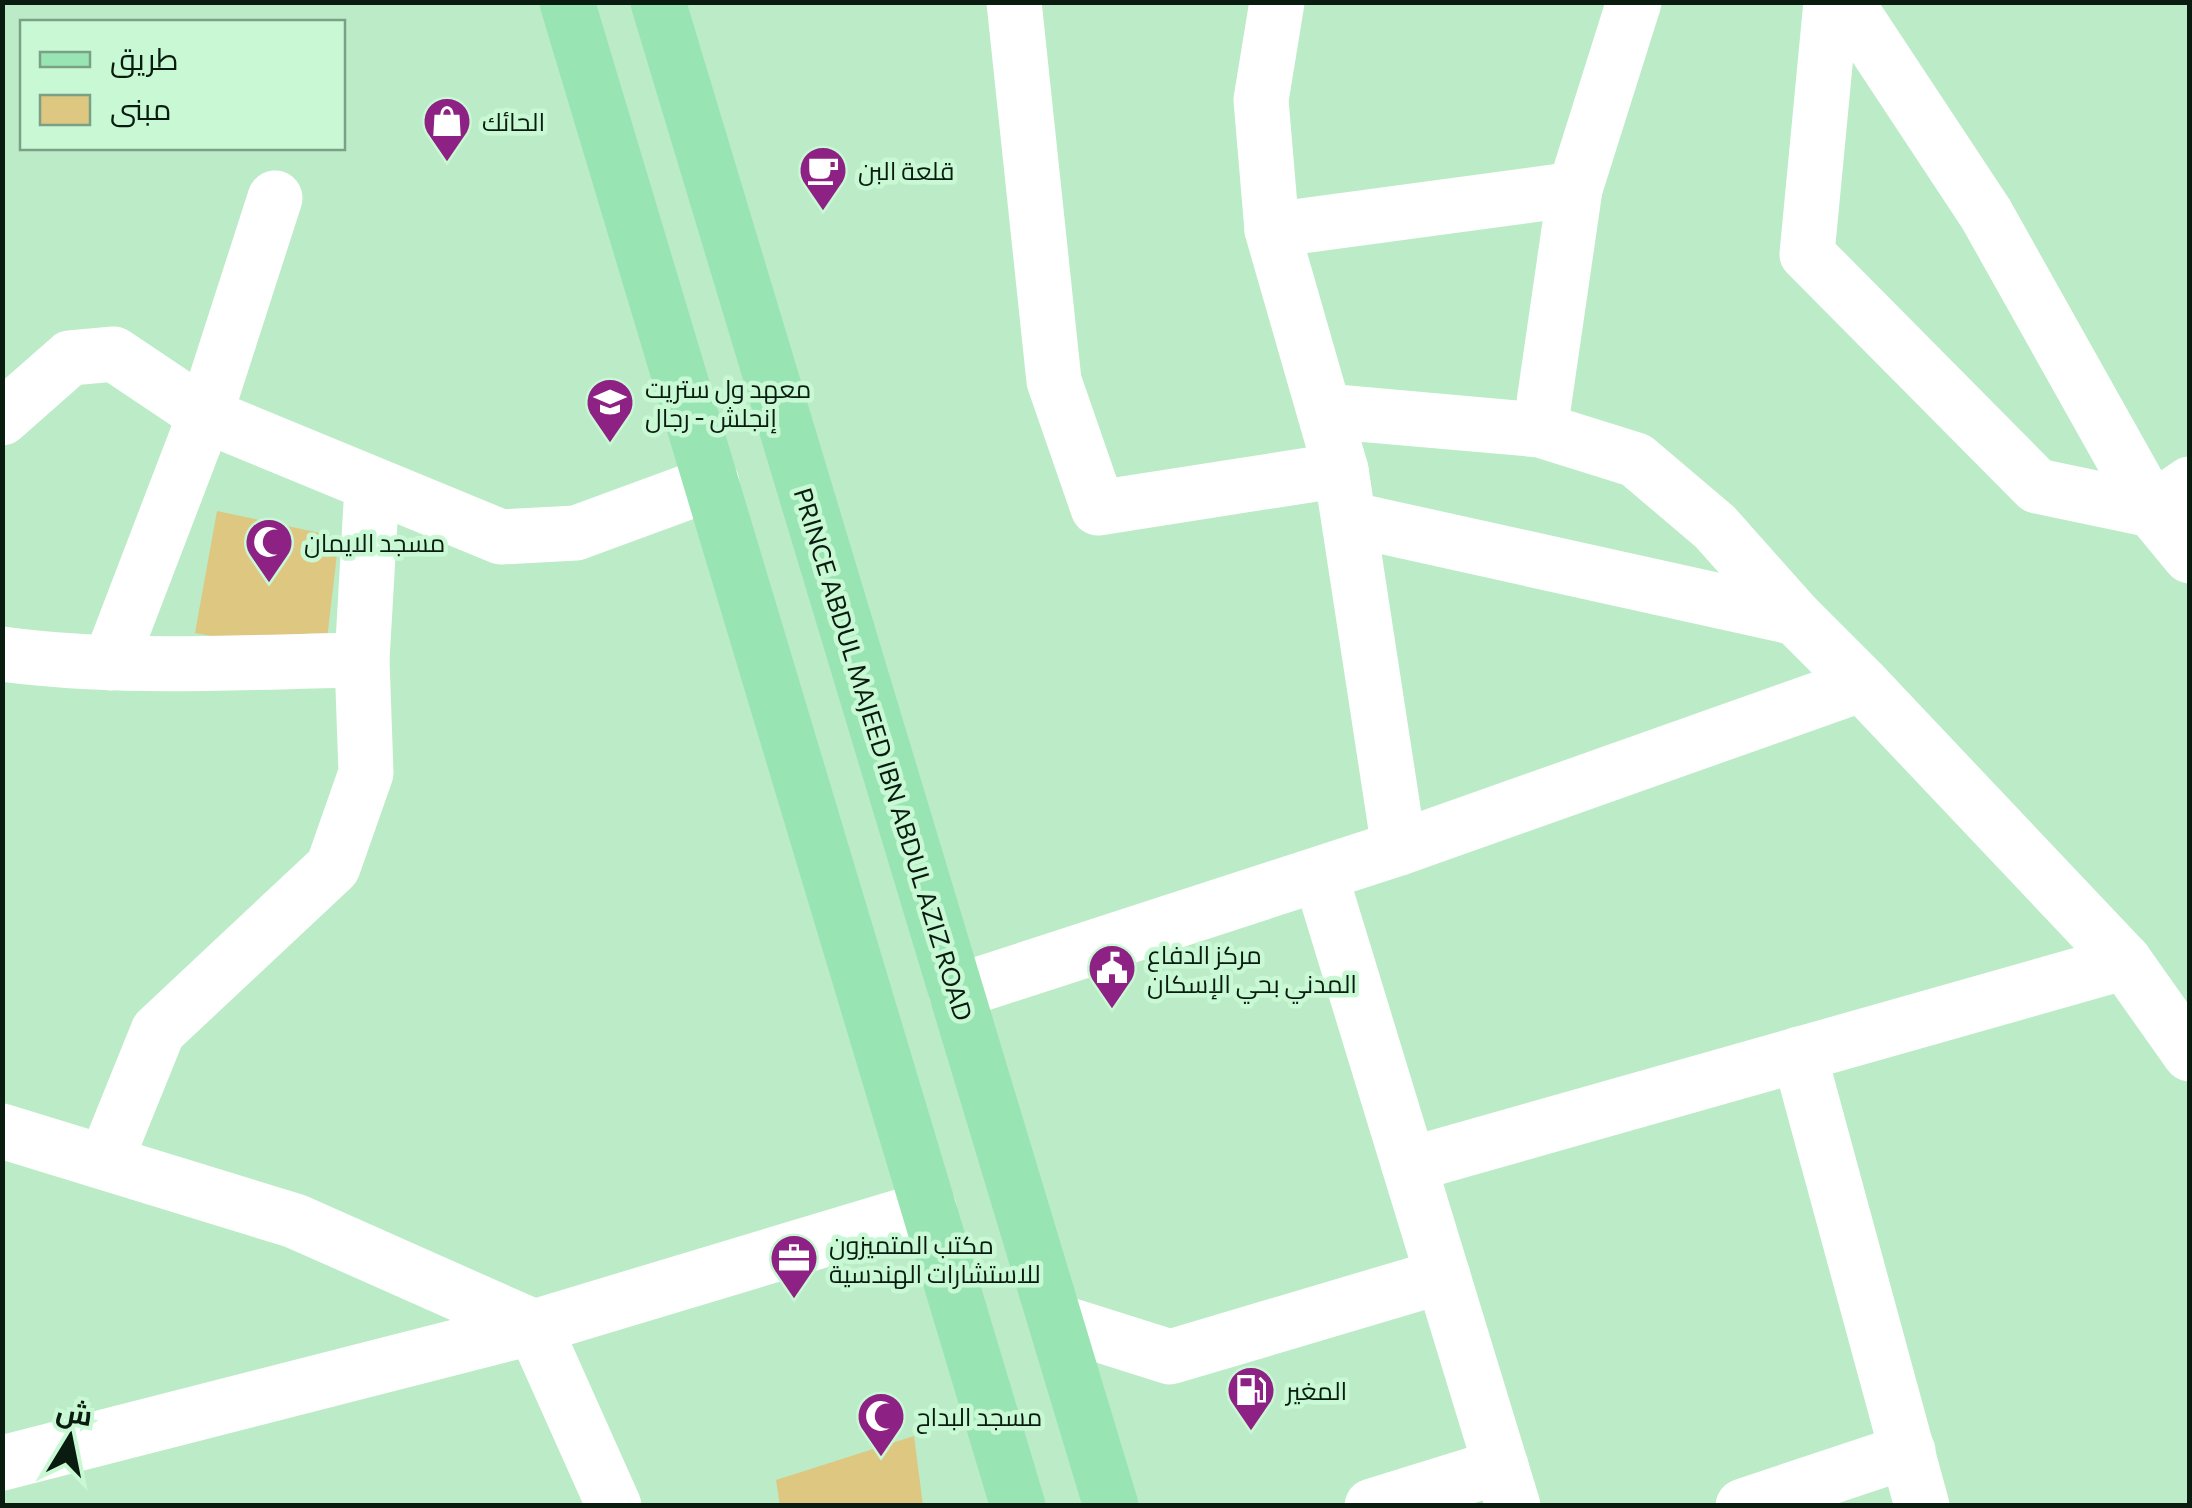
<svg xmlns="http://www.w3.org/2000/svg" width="2192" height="1508" font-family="Commissioner,Cairo,sans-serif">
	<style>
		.building { fill: #ddc781 }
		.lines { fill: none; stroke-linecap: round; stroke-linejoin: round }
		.minor { stroke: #fff; stroke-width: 55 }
		.major { stroke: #99e4b3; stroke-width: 55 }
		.labels { text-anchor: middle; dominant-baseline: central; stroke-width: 9; stroke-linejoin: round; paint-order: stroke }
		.poi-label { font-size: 25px; fill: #0a1c10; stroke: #c8f8d4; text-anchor: start }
		.street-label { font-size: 25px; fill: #0a1c10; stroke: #c8f8d4 }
	</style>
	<rect width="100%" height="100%" fill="#bcebc7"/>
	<g class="building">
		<path d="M 217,511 L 339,537 L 325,656 L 195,633 Z"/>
		<path d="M 914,1436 L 923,1506 L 780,1506 L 776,1480 Z"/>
	</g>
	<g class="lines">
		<g class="minor">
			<path d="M 1014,2 L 1054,381 L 1098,508 L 1341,470"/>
			<path d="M 1277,2 L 1261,100 L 1272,230 L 1341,470 L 1399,848"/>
			<path d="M 1831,2 L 1807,254 L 2037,486 L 2152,510 L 2190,484"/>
			<path d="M 1846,2 L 1986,214 L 2152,510 L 2190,556"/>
			<path d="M 1272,230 L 1575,189"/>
			<path d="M 1325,411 L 1540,430 L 1636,460 L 1715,527 L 1796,618"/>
			<path d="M 2,418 L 70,358 L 114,354 L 205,415 L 501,537 L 576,533 L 712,483"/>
			<path d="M 1540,430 L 1575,189 L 1634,2"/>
			<path d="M 1349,519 L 1796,618 L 1862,684"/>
			<path d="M 2,654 C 121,670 242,662 362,660"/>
			<path d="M 110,663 L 205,415 L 275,198"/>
			<path d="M 1320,874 L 1513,1506"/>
			<path d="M 956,992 L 1399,848 L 1862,684 L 2125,962 L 2190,1054"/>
			<path d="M 1799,1054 L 1922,1506"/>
			<path d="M 2,1131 L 295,1221 L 534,1327 L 614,1506"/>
			<path d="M 105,1162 L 158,1031 L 333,867 L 366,773 L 362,660 L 372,486"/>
			<path d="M 1409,1165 L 2125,962"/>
			<path d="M 1056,1321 L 1170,1357 L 1443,1276"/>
			<path d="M 2,1463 L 534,1327 L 929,1208"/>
			<path d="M 1372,1506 L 1501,1466"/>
			<path d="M 1743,1506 L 1908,1451"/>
		</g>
		<g class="major">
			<path d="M 567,2 L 1018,1506"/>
			<path d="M 658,2 L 1111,1506"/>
		</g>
	</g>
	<defs>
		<g id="shop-pin" transform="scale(2.5)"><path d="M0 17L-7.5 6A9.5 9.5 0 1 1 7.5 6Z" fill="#8e2184" stroke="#c8f8d4"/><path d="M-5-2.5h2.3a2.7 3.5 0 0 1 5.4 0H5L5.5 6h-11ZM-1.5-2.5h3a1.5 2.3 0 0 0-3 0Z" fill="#fff"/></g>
		<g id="cafe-pin" transform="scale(2.5)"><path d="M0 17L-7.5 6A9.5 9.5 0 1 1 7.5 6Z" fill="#8e2184" stroke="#c8f8d4"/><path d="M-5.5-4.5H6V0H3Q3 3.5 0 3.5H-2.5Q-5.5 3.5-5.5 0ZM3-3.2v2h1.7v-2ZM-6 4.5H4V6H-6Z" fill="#fff"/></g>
		<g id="school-pin" transform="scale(2.5)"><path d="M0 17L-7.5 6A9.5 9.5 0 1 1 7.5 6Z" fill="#8e2184" stroke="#c8f8d4"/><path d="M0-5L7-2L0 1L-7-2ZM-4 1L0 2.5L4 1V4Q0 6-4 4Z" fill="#fff"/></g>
		<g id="mosque-pin" transform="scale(2.5)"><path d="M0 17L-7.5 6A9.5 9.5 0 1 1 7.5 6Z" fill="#8e2184" stroke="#c8f8d4"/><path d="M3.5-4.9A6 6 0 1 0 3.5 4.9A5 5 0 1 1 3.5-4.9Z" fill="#fff"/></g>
		<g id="civic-pin" transform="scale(2.5)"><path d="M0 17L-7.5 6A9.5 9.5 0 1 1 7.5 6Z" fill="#8e2184" stroke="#c8f8d4"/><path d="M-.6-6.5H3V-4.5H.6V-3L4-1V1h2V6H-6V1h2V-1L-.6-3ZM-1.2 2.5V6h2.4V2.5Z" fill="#fff"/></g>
		<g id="office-pin" transform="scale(2.5)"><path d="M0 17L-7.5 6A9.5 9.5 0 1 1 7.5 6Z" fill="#8e2184" stroke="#c8f8d4"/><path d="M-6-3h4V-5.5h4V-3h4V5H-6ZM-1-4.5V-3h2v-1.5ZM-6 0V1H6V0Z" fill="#fff"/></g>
		<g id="fuel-pin" transform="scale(2.5)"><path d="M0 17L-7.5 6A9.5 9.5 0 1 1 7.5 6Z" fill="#8e2184" stroke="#c8f8d4"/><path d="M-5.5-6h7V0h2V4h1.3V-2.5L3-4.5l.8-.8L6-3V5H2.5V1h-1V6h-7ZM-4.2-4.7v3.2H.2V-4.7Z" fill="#fff"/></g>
	</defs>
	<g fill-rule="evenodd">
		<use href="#shop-pin" x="447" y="121"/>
		<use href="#cafe-pin" x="823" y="170"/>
		<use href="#school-pin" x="610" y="402"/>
		<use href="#mosque-pin" x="269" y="542"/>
		<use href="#civic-pin" x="1112" y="968"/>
		<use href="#office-pin" x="794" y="1258"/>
		<use href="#fuel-pin" x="1251" y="1390"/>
		<use href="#mosque-pin" x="881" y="1416"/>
	</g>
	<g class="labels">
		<g class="poi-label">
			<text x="482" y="121">الحائك</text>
			<text x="858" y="170">قلعة البن</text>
			<text x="645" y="388">معهد ول ستريت<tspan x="645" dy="29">إنجلش - رجال</tspan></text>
			<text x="304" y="542">مسجد الايمان</text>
			<text x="1147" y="954">مركز الدفاع<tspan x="1147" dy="29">المدني بحي الإسكان</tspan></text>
			<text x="829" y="1244">مكتب المتميزون<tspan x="829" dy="29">للاستشارات الهندسية</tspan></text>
			<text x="1286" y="1390">المغير</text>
			<text x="916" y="1416">مسجد البداح</text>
		</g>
		<g class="street-label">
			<text transform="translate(884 754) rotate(73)">PRINCE ABDUL MAJEED IBN ABDUL AZIZ ROAD</text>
		</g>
	</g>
	<rect width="2192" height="1508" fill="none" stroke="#0a1c10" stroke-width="10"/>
	<rect x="20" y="20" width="325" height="130" fill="#c8f8d4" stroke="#7ca086" stroke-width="2.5"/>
	<rect x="40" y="52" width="50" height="15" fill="#99e4b3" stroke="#7ca086" stroke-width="2.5"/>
	<text x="110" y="70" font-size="30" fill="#0a1c10">طريق</text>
	<rect x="40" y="95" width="50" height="30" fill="#ddc781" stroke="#7ca086" stroke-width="2.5"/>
	<text x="110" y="120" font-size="30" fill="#0a1c10">مبنى</text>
	<g transform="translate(70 1438) rotate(10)" stroke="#c8f8d4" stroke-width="8" paint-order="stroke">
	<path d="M0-8L18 38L0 25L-18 38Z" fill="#0a1c10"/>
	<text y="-15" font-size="28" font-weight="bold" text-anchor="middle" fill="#0a1c10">ش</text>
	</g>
</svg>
